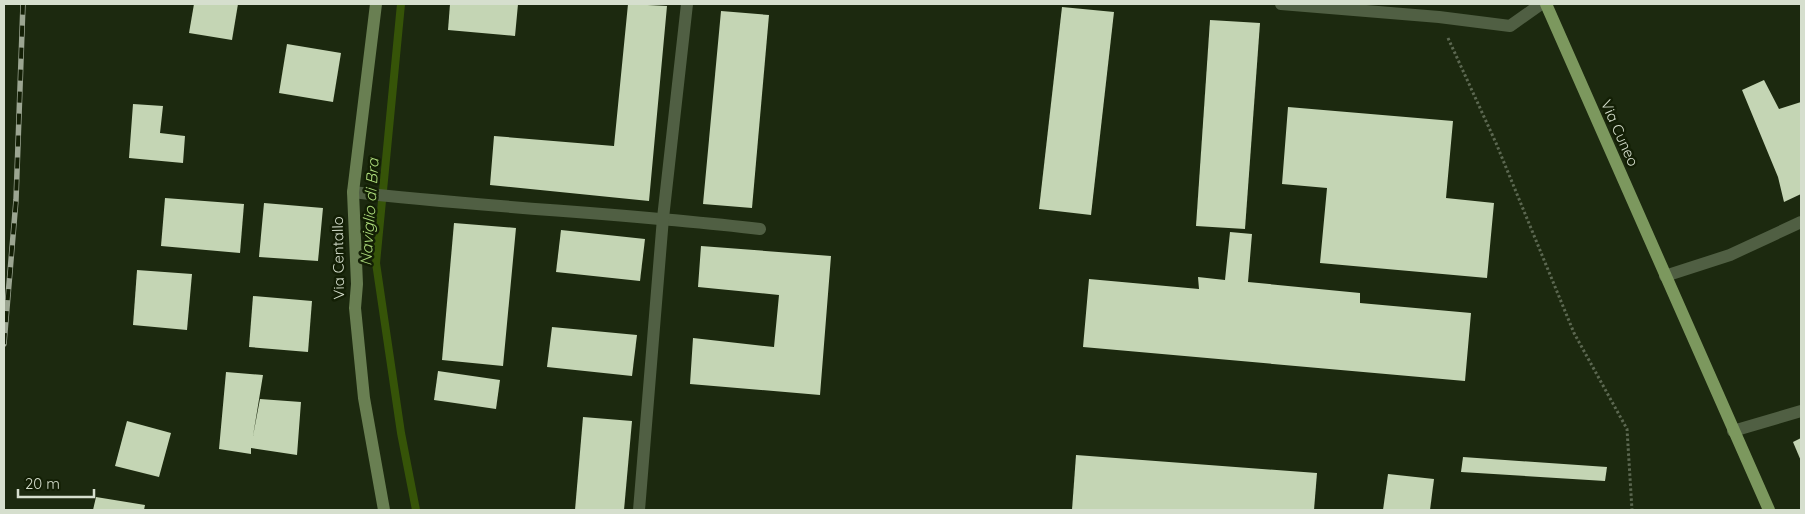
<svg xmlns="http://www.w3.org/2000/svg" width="1805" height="514" font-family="Quicksand,sans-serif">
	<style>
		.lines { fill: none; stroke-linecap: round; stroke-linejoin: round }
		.stream { stroke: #365408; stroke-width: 8 }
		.building { fill: #c4d5b4 }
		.path { stroke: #5c6851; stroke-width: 3; stroke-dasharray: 2.5 2.5; stroke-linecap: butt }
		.lane { stroke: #505f43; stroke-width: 12 }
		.street { stroke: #505f43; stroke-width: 12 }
		.secondary { stroke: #697f52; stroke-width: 12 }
		.primary { stroke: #7c985e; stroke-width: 12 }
		.rail-casing { stroke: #9ca692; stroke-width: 5.5 }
		.rail { stroke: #131f05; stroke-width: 4; stroke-dasharray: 11; stroke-linecap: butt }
		.labels { text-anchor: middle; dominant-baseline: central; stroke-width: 5; stroke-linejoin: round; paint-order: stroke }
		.street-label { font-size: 15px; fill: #d6dfce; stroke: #131f05 }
		.water-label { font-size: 16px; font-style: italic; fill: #addb7b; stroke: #131f05 }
	</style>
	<rect width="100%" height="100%" fill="#1c290f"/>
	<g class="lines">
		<path class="stream" d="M 401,4 L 376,263 L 401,433 L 416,510"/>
	</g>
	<g class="building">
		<path d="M 194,4 L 238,4 L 232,40 L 189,33 Z"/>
		<path d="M 450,4 L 518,4 L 515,36 L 448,30 Z"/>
		<path d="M 628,4 L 667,6 L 649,201 L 490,185 L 494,136 L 614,146 Z"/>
		<path d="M 1062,7 L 1114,12 L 1091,215 L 1039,209 Z"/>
		<path d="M 721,11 L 769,15 L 752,208 L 703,204 Z"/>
		<path d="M 1210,20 L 1260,23 L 1245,229 L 1196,226 Z"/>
		<path d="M 287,44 L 341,53 L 333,102 L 279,93 Z"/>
		<path d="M 1764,80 L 1779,109 L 1801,102 L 1801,194 L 1784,202 L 1778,177 L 1742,90 Z"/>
		<path d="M 133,104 L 163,106 L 160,133 L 185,136 L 183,163 L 129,158 Z"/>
		<path d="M 1288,107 L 1453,121 L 1446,198 L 1494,203 L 1487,278 L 1320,263 L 1327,188 L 1282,184 Z"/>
		<path d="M 165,198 L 244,204 L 240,253 L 161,246 Z"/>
		<path d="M 264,203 L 323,208 L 318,261 L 259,257 Z"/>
		<path d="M 454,223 L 516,228 L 503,366 L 442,360 Z"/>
		<path d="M 561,230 L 645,239 L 640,281 L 556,272 Z"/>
		<path d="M 1230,232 L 1252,234 L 1248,282 L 1360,293 L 1360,303 L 1471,313 L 1465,381 L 1083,347 L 1089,279 L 1199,289 L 1198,277 L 1225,280 Z"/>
		<path d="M 701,246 L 831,256 L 820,395 L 690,384 L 693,338 L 774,347 L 779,295 L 698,287 Z"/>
		<path d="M 137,270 L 192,274 L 187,330 L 133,325 Z"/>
		<path d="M 253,296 L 312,301 L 308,352 L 249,347 Z"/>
		<path d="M 552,327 L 637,335 L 632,376 L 547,367 Z"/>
		<path d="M 438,371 L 500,380 L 496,409 L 434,400 Z"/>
		<path d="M 226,372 L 263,375 L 253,436 L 260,399 L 301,402 L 297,455 L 251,448 L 251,454 L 219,449 Z"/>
		<path d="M 583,417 L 632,421 L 624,510 L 575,510 Z"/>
		<path d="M 127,421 L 171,433 L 159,477 L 115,466 Z"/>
		<path d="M 1801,438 L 1801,461 L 1793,442 Z"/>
		<path d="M 1076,455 L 1317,473 L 1314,510 L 1072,510 Z"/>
		<path d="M 1463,457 L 1607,467 L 1605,481 L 1461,472 Z"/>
		<path d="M 1388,474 L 1434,479 L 1430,510 L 1383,510 Z"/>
		<path d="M 96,497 L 145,505 L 144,510 L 93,510 Z"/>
	</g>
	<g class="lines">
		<path class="path" d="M 1448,38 L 1496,143 L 1574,333 L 1627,429 L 1632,510"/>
		<g class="lane">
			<path d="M 1281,4 L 1439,17 L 1510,26 L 1541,4"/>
			<path d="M 353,192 C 488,208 624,213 760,229"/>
			<path d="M 1733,431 L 1801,411"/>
			<path d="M 639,510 L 663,218 L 687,4"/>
		</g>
		<path class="street" d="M 1665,276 L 1730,255 L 1801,222"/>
		<path class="secondary" d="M 376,4 L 353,192 L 357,284 L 355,308 L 364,398 L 384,510"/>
		<path class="primary" d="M 1546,4 L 1769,510"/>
		<g class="rail-casing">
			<path id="rail" d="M 4,344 L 16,200 L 23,4"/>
		</g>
		<use href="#rail" class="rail"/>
	</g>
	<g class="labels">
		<g class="street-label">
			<text transform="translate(1620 133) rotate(66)">Via Cuneo</text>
			<text transform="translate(338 258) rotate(-91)">Via Centallo</text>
		</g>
		<g class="water-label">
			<text transform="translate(369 212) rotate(-86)">Naviglio di Bra</text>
		</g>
	</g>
	<rect width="1805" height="514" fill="none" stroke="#d6dfce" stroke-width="10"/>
	<path d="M18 489v8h76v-8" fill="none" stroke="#d6dfce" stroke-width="2.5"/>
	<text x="25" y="489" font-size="15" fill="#d6dfce" stroke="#131f05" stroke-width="4" paint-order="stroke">20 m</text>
</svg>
